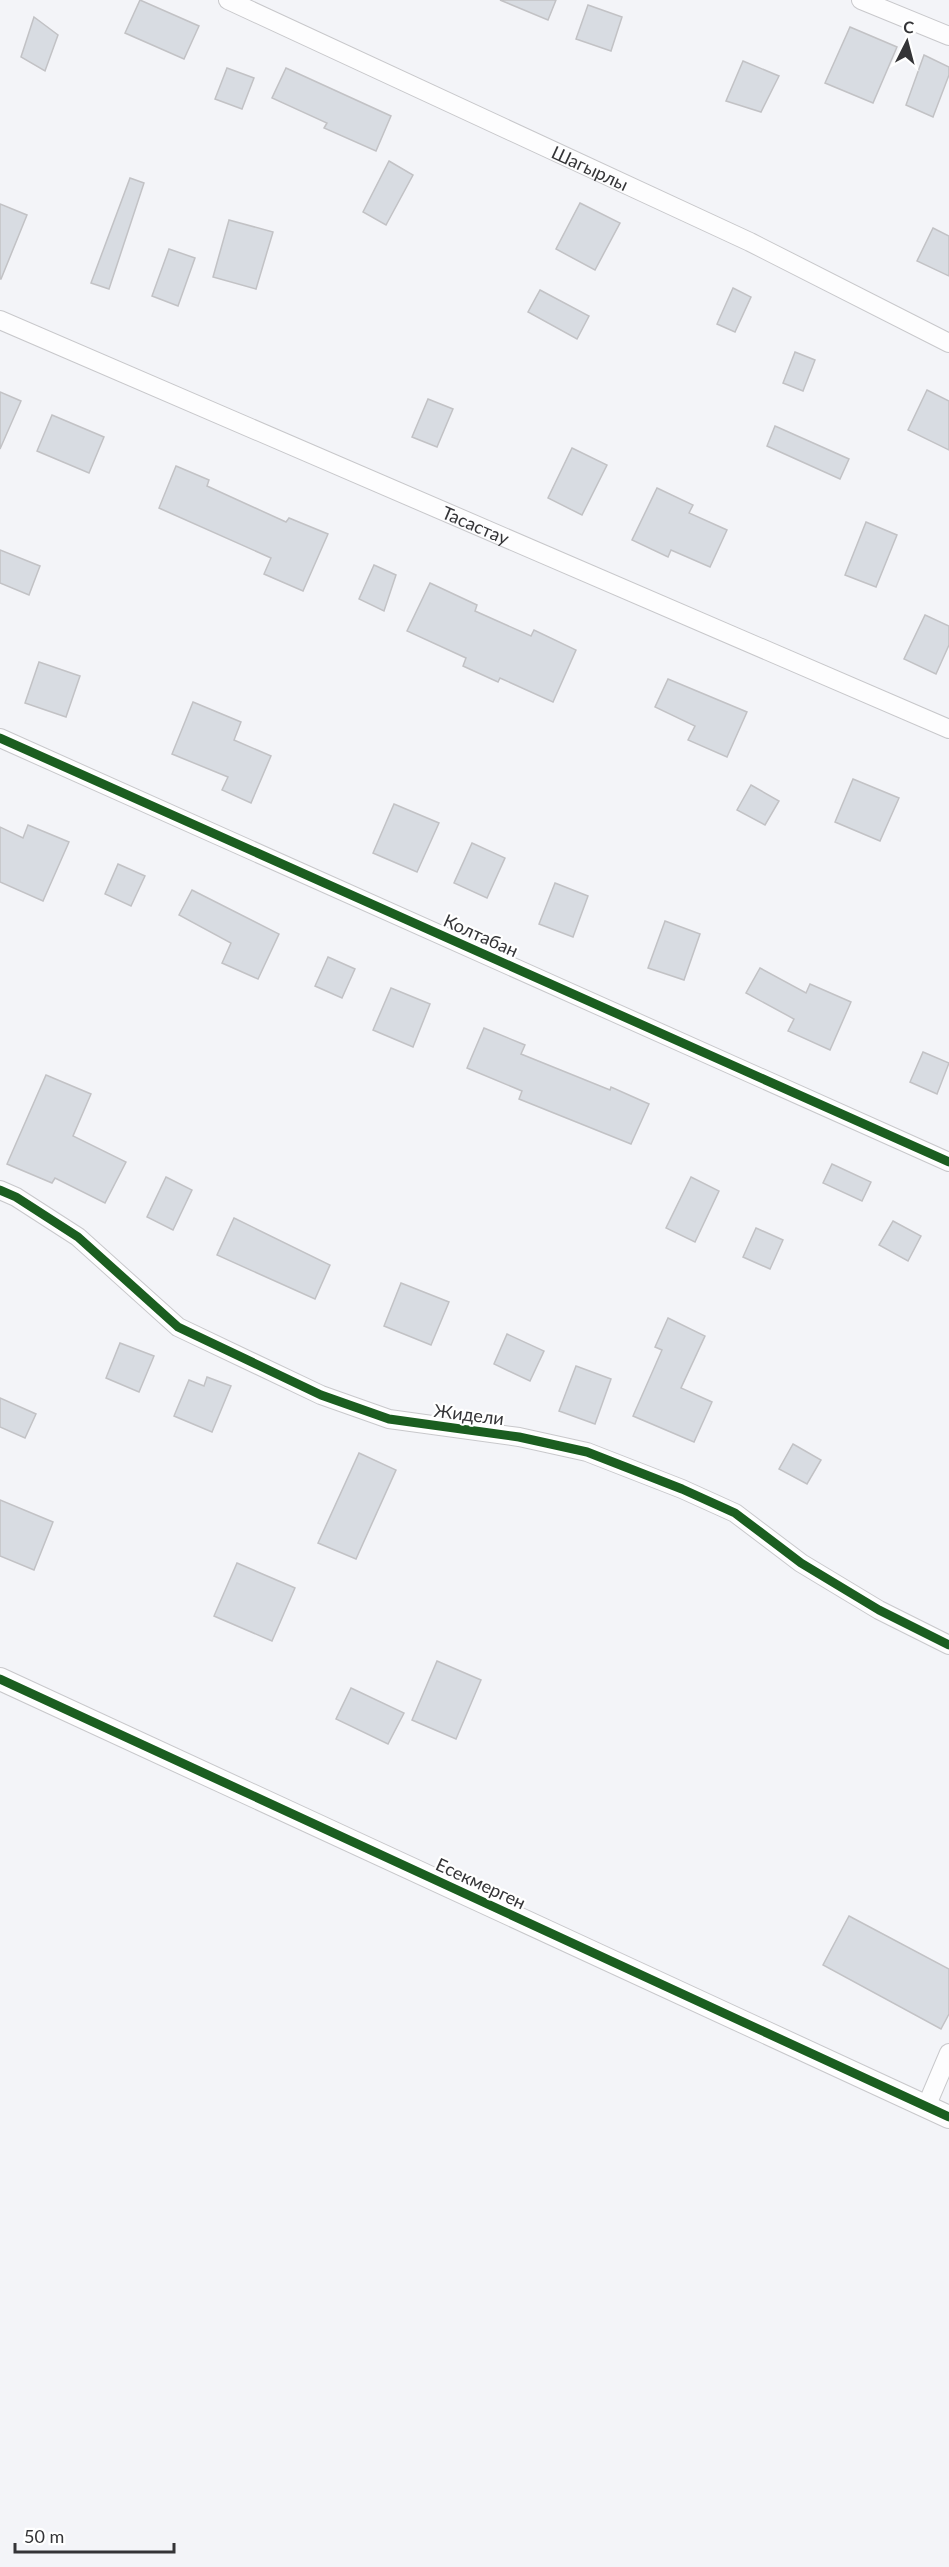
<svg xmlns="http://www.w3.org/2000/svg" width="949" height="2567" font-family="Lato,sans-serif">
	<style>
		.building { fill: #d8dce2; stroke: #c2c2c5; stroke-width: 1.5 }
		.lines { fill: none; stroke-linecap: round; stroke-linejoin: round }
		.minor-casing { stroke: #c8c8cb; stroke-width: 20 }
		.tertiary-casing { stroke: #c8c8cb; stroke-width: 24 }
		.minor { stroke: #fdfdfe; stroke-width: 18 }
		.tertiary { stroke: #fdfdfe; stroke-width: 22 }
		.cycleway-casing { stroke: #fff; stroke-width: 13 }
		.cycleway { stroke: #1b5e20; stroke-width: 9 }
		.labels { text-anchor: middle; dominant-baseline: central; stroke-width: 4.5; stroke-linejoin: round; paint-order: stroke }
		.street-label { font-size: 18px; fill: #343437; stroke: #fff }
	</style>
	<rect width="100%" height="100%" fill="#f3f4f8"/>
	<g class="building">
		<path d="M 140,0 L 199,26 L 184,59 L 125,33 Z"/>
		<path d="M 500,0 L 556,0 L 548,20 Z"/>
		<path d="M 588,5 L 622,17 L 611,51 L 576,39 Z"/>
		<path d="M 34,17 L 58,35 L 45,71 L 21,57 Z"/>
		<path d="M 850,27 L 897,47 L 873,103 L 825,83 Z"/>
		<path d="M 924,55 L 949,67 L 949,75 L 933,117 L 906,105 Z"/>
		<path d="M 743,61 L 779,76 L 761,112 L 726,101 Z"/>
		<path d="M 227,68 L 254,78 L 242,109 L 215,99 Z"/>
		<path d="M 286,68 L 391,116 L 376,151 L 324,128 L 327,123 L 272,98 Z"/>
		<path d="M 389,161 L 413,175 L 386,225 L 363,212 Z"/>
		<path d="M 130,178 L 144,183 L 109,289 L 91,283 Z"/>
		<path d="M 580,203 L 620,223 L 595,270 L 556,249 Z"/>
		<path d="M 0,204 L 27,215 L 1,279 L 0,279 Z"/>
		<path d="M 229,220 L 273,232 L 256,289 L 213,277 Z"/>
		<path d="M 933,228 L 949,236 L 949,276 L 917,261 Z"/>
		<path d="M 169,249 L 195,258 L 178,306 L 152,296 Z"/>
		<path d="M 733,288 L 751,297 L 735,332 L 717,324 Z"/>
		<path d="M 540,290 L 589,316 L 577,339 L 528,312 Z"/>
		<path d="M 795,352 L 815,360 L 803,391 L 783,383 Z"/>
		<path d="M 927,390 L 949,401 L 949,450 L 908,430 Z"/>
		<path d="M 0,392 L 21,401 L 0,449 Z"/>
		<path d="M 428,399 L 453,409 L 437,447 L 412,437 Z"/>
		<path d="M 52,415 L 104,437 L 89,473 L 37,451 Z"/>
		<path d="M 775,426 L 849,459 L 840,479 L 767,446 Z"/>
		<path d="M 572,448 L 607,465 L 582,515 L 548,498 Z"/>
		<path d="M 176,466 L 209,480 L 207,486 L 286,522 L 289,518 L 328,534 L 303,591 L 264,574 L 271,558 L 159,508 Z"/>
		<path d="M 657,488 L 693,505 L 689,513 L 727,530 L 710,567 L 671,550 L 668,557 L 632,540 Z"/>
		<path d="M 866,522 L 897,535 L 876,587 L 845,575 Z"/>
		<path d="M 0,550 L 40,566 L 29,595 L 0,583 Z"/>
		<path d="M 374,565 L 396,575 L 384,611 L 359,599 Z"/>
		<path d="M 430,583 L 477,605 L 475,611 L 531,636 L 534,630 L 576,650 L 553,702 L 500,678 L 498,682 L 463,666 L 466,658 L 407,631 Z"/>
		<path d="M 925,615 L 949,626 L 949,645 L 936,674 L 904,659 Z"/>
		<path d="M 39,662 L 80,676 L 66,717 L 25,703 Z"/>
		<path d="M 668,679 L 747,712 L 727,757 L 688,740 L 695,726 L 655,707 Z"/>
		<path d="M 193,702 L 241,722 L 234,740 L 271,756 L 251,803 L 222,790 L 228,777 L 172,754 Z"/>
		<path d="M 853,779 L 899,798 L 880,841 L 835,822 Z"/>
		<path d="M 751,785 L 779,801 L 765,825 L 737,810 Z"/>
		<path d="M 394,804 L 439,823 L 417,872 L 373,853 Z"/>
		<path d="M 28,825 L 69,842 L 43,901 L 0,882 L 0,827 L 23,838 Z"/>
		<path d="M 472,843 L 505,858 L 487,898 L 454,883 Z"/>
		<path d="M 118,864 L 145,876 L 131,906 L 105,894 Z"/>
		<path d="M 555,883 L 588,896 L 573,937 L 539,924 Z"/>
		<path d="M 192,890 L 279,934 L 258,979 L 222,963 L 231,943 L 179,915 Z"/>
		<path d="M 665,921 L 700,934 L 684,980 L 648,968 Z"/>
		<path d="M 328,957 L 355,969 L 342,998 L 315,986 Z"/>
		<path d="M 760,968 L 806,993 L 810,984 L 851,1002 L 830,1050 L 788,1031 L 794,1019 L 746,993 Z"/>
		<path d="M 391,988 L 430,1004 L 413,1047 L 373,1030 Z"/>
		<path d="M 484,1028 L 525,1045 L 521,1054 L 610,1090 L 611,1087 L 649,1104 L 631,1144 L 519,1099 L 522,1091 L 467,1068 Z"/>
		<path d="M 923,1052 L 949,1063 L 937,1094 L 910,1082 Z"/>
		<path d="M 46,1075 L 91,1094 L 73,1136 L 126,1162 L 105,1203 L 55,1178 L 52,1183 L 7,1164 Z"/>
		<path d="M 832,1164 L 871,1182 L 862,1201 L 823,1183 Z"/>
		<path d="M 166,1177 L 192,1190 L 173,1230 L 147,1217 Z"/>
		<path d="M 691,1177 L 719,1191 L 695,1242 L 666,1228 Z"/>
		<path d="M 234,1218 L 330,1265 L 315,1299 L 217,1255 Z"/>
		<path d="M 893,1221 L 921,1236 L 908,1261 L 879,1245 Z"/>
		<path d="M 756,1228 L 783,1240 L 770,1269 L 743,1257 Z"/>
		<path d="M 401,1283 L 449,1302 L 431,1345 L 384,1326 Z"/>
		<path d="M 668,1318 L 705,1336 L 681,1388 L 712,1402 L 694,1442 L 633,1416 L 662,1350 L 655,1347 Z"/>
		<path d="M 507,1334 L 544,1351 L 530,1381 L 494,1364 Z"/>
		<path d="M 120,1343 L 154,1356 L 139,1392 L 106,1378 Z"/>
		<path d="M 576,1366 L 611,1379 L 595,1424 L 559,1411 Z"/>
		<path d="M 207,1377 L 231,1386 L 212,1432 L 174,1416 L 189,1380 L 204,1386 Z"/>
		<path d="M 0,1398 L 36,1414 L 25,1438 L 0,1427 Z"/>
		<path d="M 793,1444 L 821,1460 L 807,1484 L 779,1469 Z"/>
		<path d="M 359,1453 L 396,1470 L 356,1559 L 318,1543 Z"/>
		<path d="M 0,1500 L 53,1522 L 34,1570 L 0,1556 Z"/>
		<path d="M 237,1563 L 295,1588 L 272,1641 L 214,1616 Z"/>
		<path d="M 437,1661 L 481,1680 L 456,1739 L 412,1720 Z"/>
		<path d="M 351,1688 L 404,1713 L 388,1744 L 336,1719 Z"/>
		<path d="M 849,1916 L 949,1969 L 949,2014 L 941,2029 L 823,1965 Z"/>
	</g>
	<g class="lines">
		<g class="minor-casing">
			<g id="minor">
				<path id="s1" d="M 228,0 L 750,242 L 949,343"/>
				<path d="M 861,0 L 949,36"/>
				<path id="s2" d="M 0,320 L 949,729"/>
				<path d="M 0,738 L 949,1162"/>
				<path d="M 0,1190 L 16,1197 L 78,1237 L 178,1327 L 321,1395 L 389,1419 L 519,1437 L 587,1452 L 682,1489 L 735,1513 L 801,1563 L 879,1610 L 949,1645"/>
				<path d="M 926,2107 L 949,2053"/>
			</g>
		</g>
		<g class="tertiary-casing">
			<path id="tertiary" d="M 0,1679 L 949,2117"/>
		</g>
		<use href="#minor" class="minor"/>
		<use href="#tertiary" class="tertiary"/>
		<g class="cycleway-casing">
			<g id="cycleway">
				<path d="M 0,738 L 949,1162"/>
				<path d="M 0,1190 L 16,1197 L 78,1237 L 178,1327 L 321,1395 L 389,1419 L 519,1437 L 587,1452 L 682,1489 L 735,1513 L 801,1563 L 879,1610 L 949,1645"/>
				<path d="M 0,1679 L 949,2117"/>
			</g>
		</g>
		<use href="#cycleway" class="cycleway"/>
	</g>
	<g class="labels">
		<g class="street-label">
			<text stroke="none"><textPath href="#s1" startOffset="399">Шагырлы</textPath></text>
			<text stroke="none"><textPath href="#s2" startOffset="518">Тасастау</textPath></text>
			<text transform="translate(481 935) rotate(24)">Колтабан</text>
			<text transform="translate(469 1414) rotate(7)">Жидели</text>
			<text transform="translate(481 1883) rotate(25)">Eсекмерген</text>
		</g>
	</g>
	<g transform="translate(907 42) rotate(6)" stroke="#ffffff" stroke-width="4.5" paint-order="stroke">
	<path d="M0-4.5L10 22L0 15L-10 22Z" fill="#343437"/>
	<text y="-9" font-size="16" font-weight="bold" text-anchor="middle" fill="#343437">С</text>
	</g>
	<path d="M15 2543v9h159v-9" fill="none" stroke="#343437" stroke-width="3"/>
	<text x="24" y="2543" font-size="18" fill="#343437" stroke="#ffffff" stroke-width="4.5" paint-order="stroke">50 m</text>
</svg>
